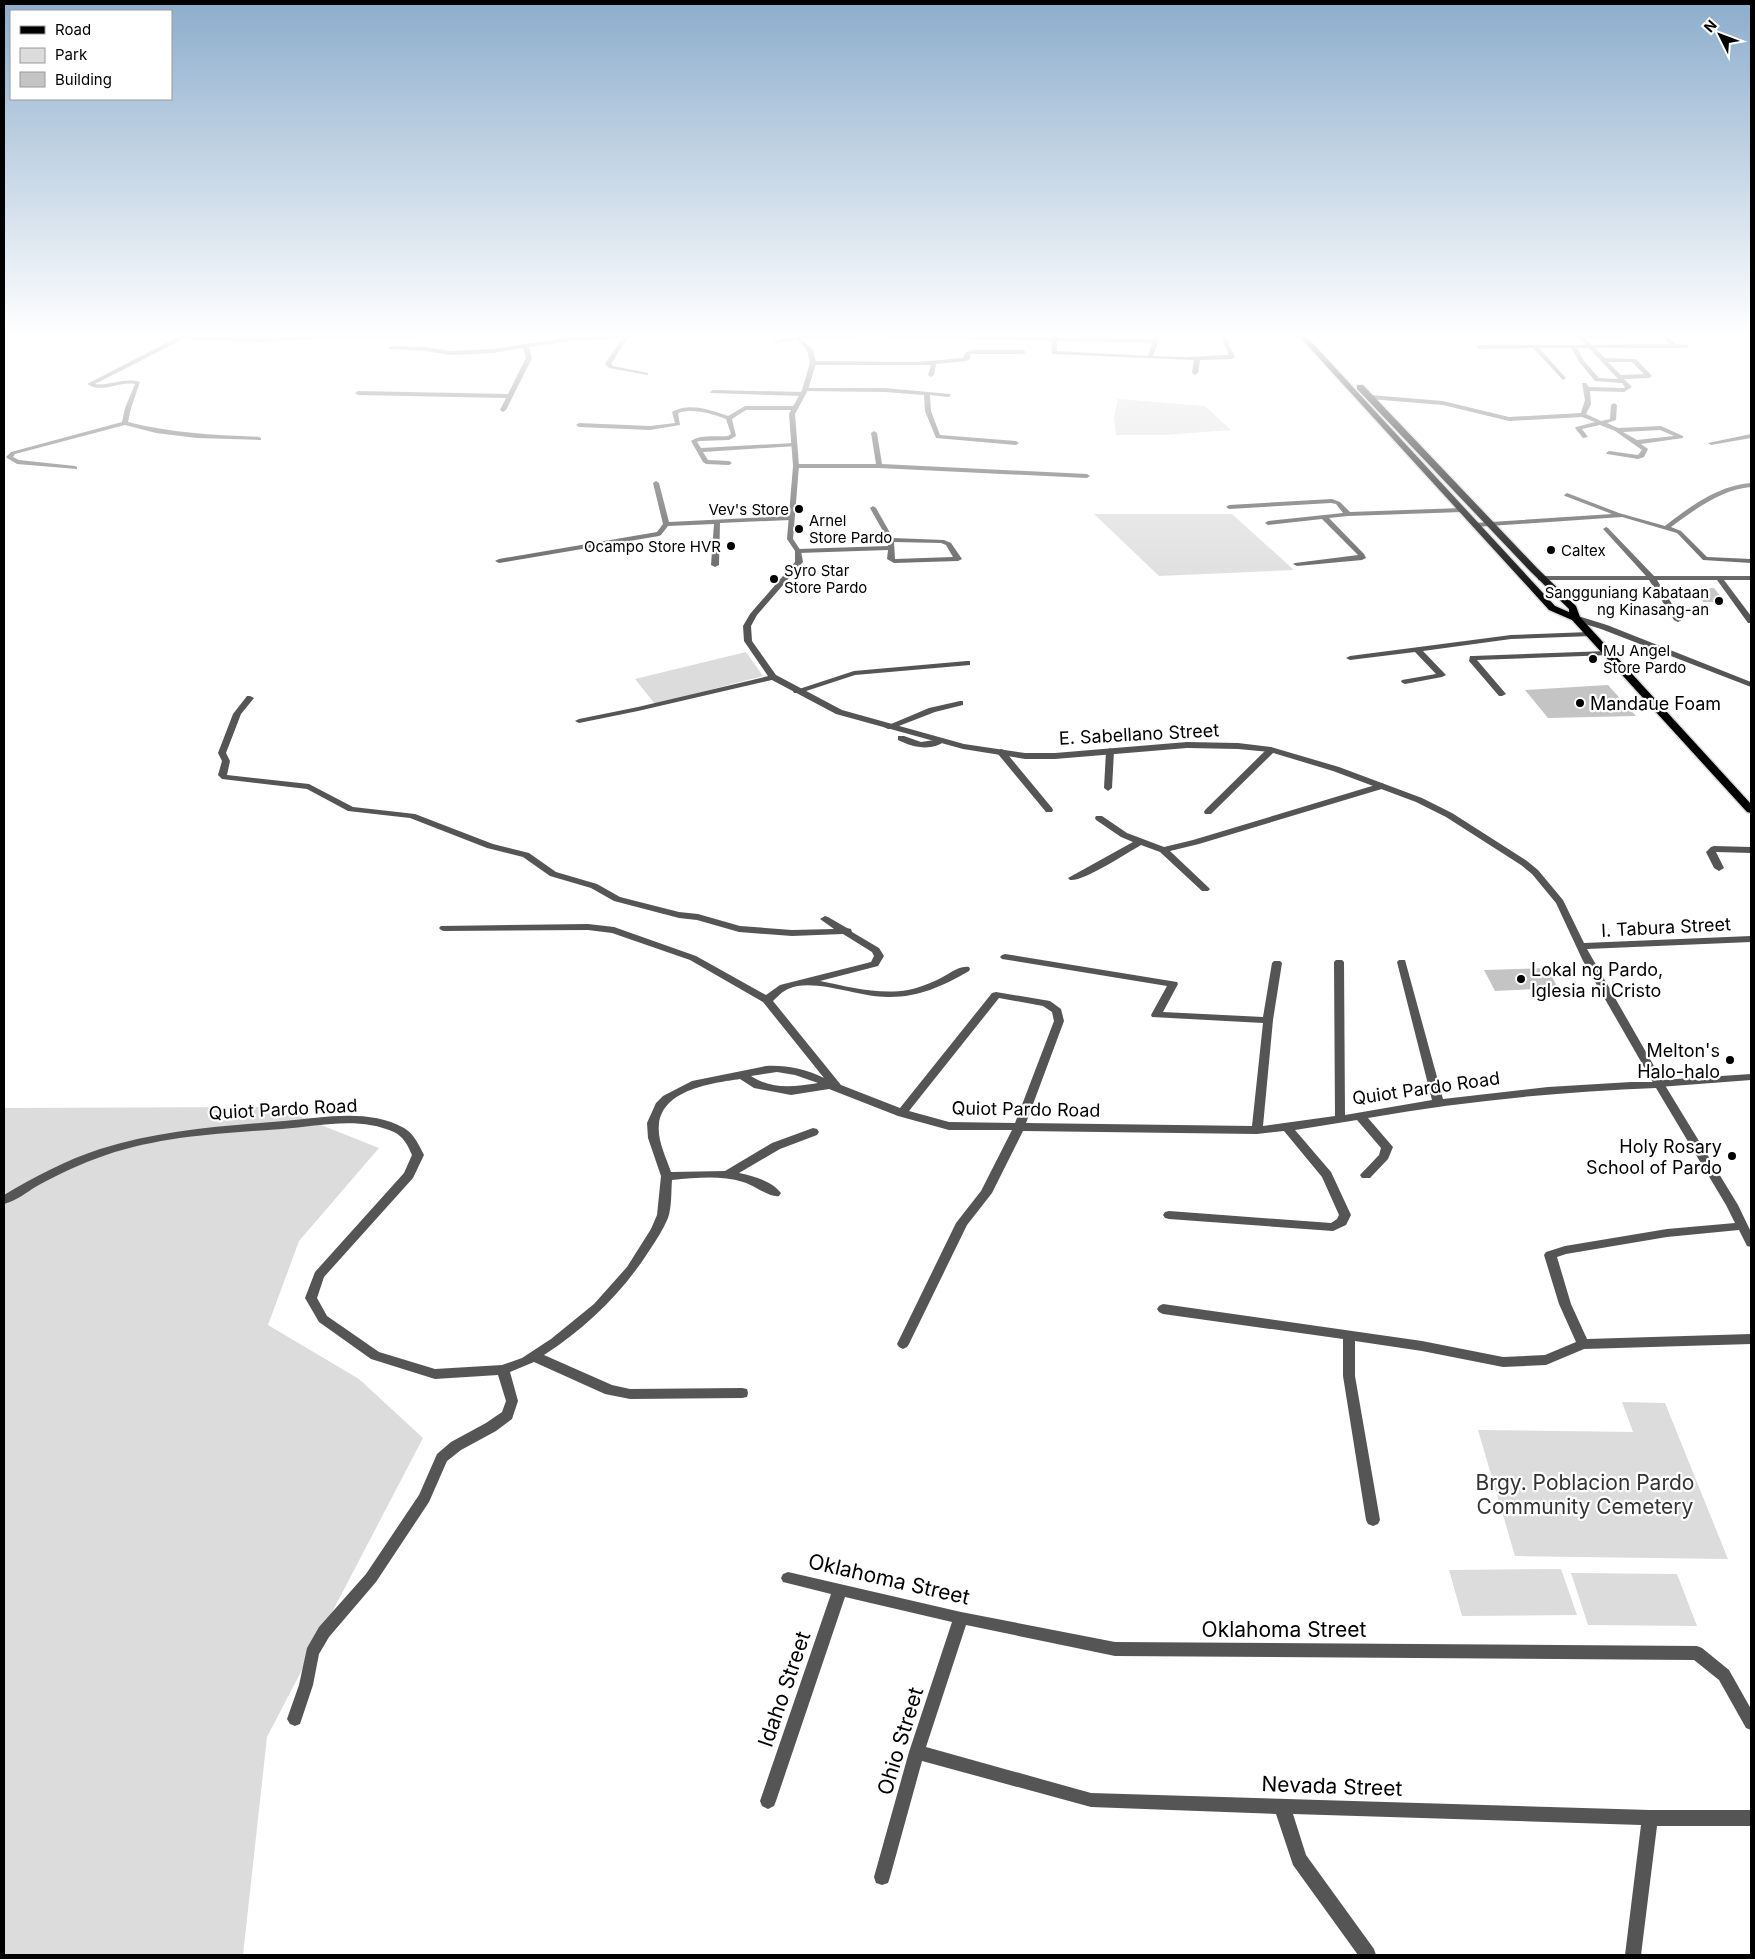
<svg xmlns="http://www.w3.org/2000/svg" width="1755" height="1959" font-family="Inter,sans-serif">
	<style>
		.green { fill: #dcdcdc }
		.building { fill: #c4c4c4 }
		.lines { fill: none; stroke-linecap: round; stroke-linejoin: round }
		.primary-casing { stroke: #dbdbdb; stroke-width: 3 }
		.minor { fill: #555; fill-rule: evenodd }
		.tertiary { fill: #555; fill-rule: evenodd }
		.primary { fill: #000; fill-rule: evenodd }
		.poi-dot { fill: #000; stroke: #fff; stroke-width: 2 }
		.labels { text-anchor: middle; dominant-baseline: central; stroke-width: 4.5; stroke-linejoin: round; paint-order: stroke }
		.far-poi-label { font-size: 15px; fill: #000; stroke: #fff; text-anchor: start }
		.poi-label { font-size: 18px; fill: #000; stroke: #fff; text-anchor: start }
		.street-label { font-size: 18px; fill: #000; stroke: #fff }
		.near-park-label { font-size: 21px; fill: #333; stroke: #fff }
		.near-street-label { font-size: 21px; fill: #000; stroke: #fff }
	</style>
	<rect width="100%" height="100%" fill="#fff"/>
	<g class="green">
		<path d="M 1118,399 L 1205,406 L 1231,430 L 1164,435 L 1116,435 L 1114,417 Z"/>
		<path d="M 1094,514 L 1232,514 L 1294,570 L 1159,576 Z"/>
		<path d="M 746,652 L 763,676 L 655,704 L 635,679 Z"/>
		<path d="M 276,1107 L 379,1148 L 299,1241 L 268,1325 L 359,1379 L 423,1438 L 267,1737 L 243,1955 L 4,1955 L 4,1108 Z"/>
		<path d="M 1622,1402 L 1665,1403 L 1728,1559 L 1515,1556 L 1478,1430 L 1633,1432 Z"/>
		<path d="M 1561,1569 L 1577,1615 L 1462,1616 L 1449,1570 Z"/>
		<path d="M 1571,1573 L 1677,1574 L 1697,1626 L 1588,1625 Z"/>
	</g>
	<g class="building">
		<path d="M 1693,588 L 1714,588 L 1725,602 L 1703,602 Z"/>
		<path d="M 1608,685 L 1636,716 L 1548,718 L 1525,690 Z"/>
		<path d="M 1547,968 L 1558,988 L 1495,991 L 1484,970 Z"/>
	</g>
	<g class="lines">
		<g class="primary-casing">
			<path id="primary" d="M 1298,335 L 1305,335 L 1555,606 L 1569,612 L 1569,609 L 1531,572 L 1357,389 L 1357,385 L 1363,385 L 1537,568 L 1576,606 L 1580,617 L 1751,804 L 1751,813 L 1747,812 L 1572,620 L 1549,610 Z"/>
		</g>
		<g class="minor">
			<path d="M 4,335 L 17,335 L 4,338 Z"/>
			<path d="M 182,335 L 259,338 L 323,335 L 422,336 L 419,338 L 335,338 L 259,342 L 195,340 L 185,338 L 95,384 C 110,386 124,377 140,382 L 131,408 L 128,422 C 171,433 215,435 259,437 L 261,438 L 261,440 L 197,438 L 156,433 L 125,425 L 15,454 L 13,457 L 19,460 L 75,466 L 77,467 L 77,469 L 17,464 L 7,458 L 6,457 L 11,452 L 122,422 L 125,408 L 135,384 C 119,381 102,394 87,384 Z"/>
			<path d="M 630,335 L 611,364 L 613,366 L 648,373 L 648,375 L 609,368 L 605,364 L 622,338 L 571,341 L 529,347 L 532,358 L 506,410 L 503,412 L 500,410 L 506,398 L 358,395 L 355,393 L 358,391 L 508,394 L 526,358 L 523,348 L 493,353 L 451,355 L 425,351 L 389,349 L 389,347 L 391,346 L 425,347 L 451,351 L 493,349 L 571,337 Z"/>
			<path d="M 1051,335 L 1057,335 L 1057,351 L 1148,356 L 1153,341 L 1156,339 L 1159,341 L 1153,356 L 1185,357 L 1229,355 L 1221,337 L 1216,335 L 1225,335 L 1235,357 L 1232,359 L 1200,360 L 1198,373 L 1195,375 L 1192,373 L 1194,360 L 1052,354 Z"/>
			<path d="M 1577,335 L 1652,335 L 1649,337 L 1585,338 L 1592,345 L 1670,344 L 1660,335 L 1666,335 L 1676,344 L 1688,345 L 1689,346 L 1686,348 L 1595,348 L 1605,358 L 1636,359 L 1652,376 L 1649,378 L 1624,379 L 1632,387 L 1624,392 L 1590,391 L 1591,404 L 1586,414 L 1601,421 L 1610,419 L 1611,405 L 1614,403 L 1617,405 L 1616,420 L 1607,423 L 1618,428 L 1661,426 L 1683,436 L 1683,438 L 1641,444 L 1648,449 L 1644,457 L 1638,459 L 1607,454 L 1606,453 L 1609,451 L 1638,455 L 1642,450 L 1615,431 L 1600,425 L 1582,429 L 1588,437 L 1583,438 L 1575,428 L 1576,427 L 1595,422 L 1582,417 L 1509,421 L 1443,405 L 1370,399 L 1367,397 L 1370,395 L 1443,401 L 1509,417 L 1581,413 L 1585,400 L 1582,383 L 1586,383 L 1589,387 L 1623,388 L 1625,387 L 1622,383 L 1595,381 L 1580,363 L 1571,348 L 1539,348 L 1565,377 L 1566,378 L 1563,380 L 1533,348 L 1479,349 L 1476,347 L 1479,345 L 1586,345 ZM 1577,348 L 1589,348 L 1618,379 L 1599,378 L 1584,361 ZM 1608,362 L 1632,362 L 1644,374 L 1621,375 ZM 1660,430 L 1674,436 L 1637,440 L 1623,432 Z"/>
			<path d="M 798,336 L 800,337 L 800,339 L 776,343 L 773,341 Z"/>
			<path d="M 972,350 L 1023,350 L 1026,352 L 1023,354 L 971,354 L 970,359 L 966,361 L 936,364 L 934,375 L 931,377 L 928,375 L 931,365 L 813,365 L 810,363 L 813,361 L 917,362 L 963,358 L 966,352 Z"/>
			<path d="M 805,388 L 885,388 L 950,394 L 950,396 L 948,397 L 930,395 L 931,411 L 940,435 L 1016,441 L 1019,443 L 1016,445 L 936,438 L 925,411 L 924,395 L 885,392 L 803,391 L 803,389 Z"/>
			<path d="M 713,390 L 803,392 L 806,394 L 803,396 L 711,393 L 710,392 Z"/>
			<path d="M 745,406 L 794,406 L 797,408 L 794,410 L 746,410 L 732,419 L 736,436 L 729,440 L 699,441 L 697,442 L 701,448 L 794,443 L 797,445 L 796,446 L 703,452 L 708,460 L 729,461 L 732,463 L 729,465 L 706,464 L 703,462 L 691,441 C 700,434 716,437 728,436 L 731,434 L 726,419 C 711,414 695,408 678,413 L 680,425 L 650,430 L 579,427 L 576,425 L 579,423 L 650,426 L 675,423 L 672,412 C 689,402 711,410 728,416 Z"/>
			<path d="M 874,431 L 877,433 L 882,464 L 1087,474 L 1090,476 L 1087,478 L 879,468 L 796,468 L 793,466 L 796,464 L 876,464 L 871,433 Z"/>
			<path d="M 1751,434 L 1751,438 L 1711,445 L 1708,443 Z"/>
			<path d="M 656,481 L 659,483 L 669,522 L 790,516 L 793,518 L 790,520 L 720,523 L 719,565 L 715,567 L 711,565 L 714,524 L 668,526 L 661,535 L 659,536 L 499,563 L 495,561 L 499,559 L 657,532 L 663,524 L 653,483 Z"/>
			<path d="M 1751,483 L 1751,487 C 1722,489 1694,510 1671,527 L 1681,531 L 1707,557 L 1751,559 L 1751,563 L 1703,560 L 1677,533 L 1622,517 L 1475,527 L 1472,525 L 1475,523 L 1612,514 L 1565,496 L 1564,495 L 1567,493 L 1619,513 L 1665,526 C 1689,507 1719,485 1751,483 Z"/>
			<path d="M 1332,499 L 1340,502 L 1350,512 L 1462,508 L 1465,510 L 1462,512 L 1348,516 L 1329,518 L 1364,554 L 1366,558 L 1362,560 L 1297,566 L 1293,564 L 1295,563 L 1358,555 L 1322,519 L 1268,525 L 1265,523 L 1268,521 L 1343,513 L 1336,504 L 1331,503 L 1229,509 L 1226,507 L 1229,505 Z"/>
			<path d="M 873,506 L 876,508 L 893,538 L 944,540 L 951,543 L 962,559 L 958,561 L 894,563 L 887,559 L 888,550 L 798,553 L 795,551 L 798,549 L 888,546 L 888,540 L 870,508 ZM 894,542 L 941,543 L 946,545 L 953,557 L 895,559 Z"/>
			<path d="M 1606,527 L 1608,528 L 1654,576 L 1751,576 L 1751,580 L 1724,580 L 1751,616 L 1751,623 L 1748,623 L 1717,580 L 1657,580 L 1682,620 L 1678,622 L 1674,620 L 1649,580 L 1538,580 L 1538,576 L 1646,576 L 1604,530 L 1603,529 Z"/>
			<path d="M 1589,632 L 1593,634 L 1592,636 L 1511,639 L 1423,651 L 1446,675 L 1442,677 L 1405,684 L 1401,682 L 1402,680 L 1436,674 L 1415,652 L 1350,660 L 1346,658 L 1350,656 L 1511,635 Z"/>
			<path d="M 1607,651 L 1611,653 L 1610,655 L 1477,660 L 1506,694 L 1502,696 L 1499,696 L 1469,661 L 1470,656 L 1473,656 Z"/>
			<path d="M 967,661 L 970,661 L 970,665 L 855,675 L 800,693 L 794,693 L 793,691 L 854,671 Z"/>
			<path d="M 773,675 L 776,675 L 776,679 L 638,711 L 579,723 L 575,721 L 579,719 L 638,707 Z"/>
			<path d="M 247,696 L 250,696 L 254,698 L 241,714 L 226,753 L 230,761 L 227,775 L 309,784 L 353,807 L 415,814 L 493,844 L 529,853 L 556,872 L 597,884 L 620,897 L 679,912 L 698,914 L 740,926 L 792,930 L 834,929 L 820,919 L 825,916 L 828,917 L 847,928 L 851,929 L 852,932 L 879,948 L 884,956 L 878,966 L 820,981 C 849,987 879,995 908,990 C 918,988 928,984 937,980 C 947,976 958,965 969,967 L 970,969 L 969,971 C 943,986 919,997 890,997 C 859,998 814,977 788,989 C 783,991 777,997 773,1001 L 841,1085 L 900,1108 L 992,993 L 996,992 L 1050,1001 L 1061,1009 L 1064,1021 L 1026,1123 L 1252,1126 L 1263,1023 L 1152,1017 L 1151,1015 L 1167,986 L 1002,959 L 1000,957 L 1002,955 L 1005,954 L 1177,982 L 1178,984 L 1163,1012 L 1263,1017 L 1272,963 L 1274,961 L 1280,961 L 1282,963 L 1273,1020 L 1263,1126 L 1335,1116 L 1334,962 L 1336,960 L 1342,960 L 1344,962 L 1345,1115 L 1432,1100 L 1397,962 L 1399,960 L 1405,960 L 1443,1099 L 1548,1087 L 1631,1082 L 1663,1082 L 1738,1205 L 1751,1232 L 1751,1247 L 1747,1246 L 1739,1230 L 1667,1237 L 1566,1254 L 1557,1257 L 1571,1304 L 1587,1339 L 1751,1334 L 1751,1344 L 1584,1349 L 1546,1365 L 1503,1367 L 1422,1351 L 1355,1341 L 1355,1376 L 1380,1520 L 1378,1524 L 1373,1526 L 1368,1524 L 1366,1520 L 1343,1376 L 1343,1339 L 1163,1314 L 1159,1312 L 1157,1309 L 1159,1306 L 1163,1304 L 1422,1341 L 1503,1357 L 1545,1355 L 1576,1342 L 1559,1304 L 1544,1255 L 1546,1252 L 1565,1246 L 1667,1229 L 1735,1223 L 1726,1205 L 1656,1088 C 1559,1092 1463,1101 1368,1118 L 1393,1147 L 1388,1159 L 1370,1178 L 1362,1178 L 1360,1175 L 1379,1155 L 1381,1148 L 1357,1120 L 1295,1130 L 1331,1172 L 1351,1215 L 1346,1225 L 1333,1231 L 1169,1219 L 1165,1218 L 1163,1215 L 1165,1212 L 1169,1211 L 1331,1223 L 1337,1219 L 1339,1215 L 1322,1177 L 1284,1131 L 1257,1134 L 1023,1131 L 992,1193 L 967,1225 L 909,1344 L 907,1347 L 903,1349 L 899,1347 L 897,1344 L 956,1223 L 981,1191 L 1012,1130 L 949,1130 L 898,1116 L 829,1089 L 791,1095 L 754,1088 L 740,1079 C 713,1083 663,1089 659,1124 C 657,1140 666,1157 671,1172 L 725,1171 L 772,1143 L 813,1128 L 817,1129 L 819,1132 L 817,1135 L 780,1149 L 739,1173 C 753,1176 772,1181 781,1193 L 779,1196 C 770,1198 754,1185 743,1182 C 720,1175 696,1178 672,1180 C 671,1192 672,1206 668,1218 C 663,1230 656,1240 649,1251 C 622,1293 586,1328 544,1355 L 612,1385 L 630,1389 L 742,1388 L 747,1389 L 748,1393 L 747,1397 L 742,1398 L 630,1399 L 605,1394 L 534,1362 L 510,1372 L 518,1401 L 512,1419 L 496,1431 L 461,1450 L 447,1461 L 429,1502 L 376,1582 L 329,1637 L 319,1654 L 313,1685 L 300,1724 L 295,1726 L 290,1724 L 287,1719 L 299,1685 L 307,1648 L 319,1627 L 366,1574 L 419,1495 L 437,1454 L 451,1442 L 486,1423 L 502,1412 L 506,1401 L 498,1375 L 435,1379 L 371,1359 L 319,1322 L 305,1298 L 315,1272 L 404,1173 L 412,1155 C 408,1146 404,1137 394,1132 C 359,1116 318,1126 282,1129 C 223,1133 162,1136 106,1155 C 82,1163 59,1174 37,1186 C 27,1192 16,1201 4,1204 L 4,1195 C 34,1177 66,1160 100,1149 C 160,1130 222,1126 284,1121 C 322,1118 368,1108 404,1128 C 414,1134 419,1145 424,1155 L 413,1178 L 324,1277 L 317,1298 L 327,1316 L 379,1352 L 435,1369 L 502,1365 L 522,1358 L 551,1339 L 594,1304 L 627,1267 L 651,1229 L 657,1215 L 661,1176 L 648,1138 L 647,1123 L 656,1103 L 663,1096 L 692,1081 L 766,1066 C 787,1065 805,1069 824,1078 L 763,1002 L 690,960 L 612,933 L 588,930 L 444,931 L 441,930 L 439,928 L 441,926 L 588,924 L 614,927 L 696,956 L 766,995 L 780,985 L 871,962 L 874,956 L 872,952 L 843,934 L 792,936 L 739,932 L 697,920 L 679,918 L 614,901 L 591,888 L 550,876 L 523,857 L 487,848 L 410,818 L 348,811 L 307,789 L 222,779 L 218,775 L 222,761 L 218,753 L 233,714 ZM 999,998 L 1043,1006 L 1052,1012 L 1054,1021 L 1015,1123 L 949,1122 L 909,1111 ZM 777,1072 L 795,1075 L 818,1083 C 794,1087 772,1090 751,1076 Z"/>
			<path d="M 960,701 L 963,701 L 963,705 L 935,712 L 891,729 L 888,729 L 884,727 L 929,708 Z"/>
			<path d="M 898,736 L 904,736 L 921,742 L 941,739 L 945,741 C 931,752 912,747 898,740 Z"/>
			<path d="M 1271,747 L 1275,750 L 1274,752 L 1211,814 L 1205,814 L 1204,812 L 1205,810 L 1268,748 Z"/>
			<path d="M 1110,748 L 1114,751 L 1112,788 L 1108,791 L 1104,788 L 1106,751 Z"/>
			<path d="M 1001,749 L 1004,750 L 1052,808 L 1053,810 L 1052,812 L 1046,812 L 998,754 L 997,752 Z"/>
			<path d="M 1382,783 L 1386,786 L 1385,788 L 1199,844 L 1170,851 L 1208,887 L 1210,889 L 1208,891 L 1202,891 L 1160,852 L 1141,845 C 1127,853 1083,882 1070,880 L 1068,878 L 1133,842 L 1121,837 L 1096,820 L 1095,818 L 1096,816 L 1102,816 L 1127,833 L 1164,847 L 1193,840 Z"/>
			<path d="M 1714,846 L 1751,847 L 1751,853 L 1716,852 L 1724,868 L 1719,871 L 1714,868 L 1706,852 L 1711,847 Z"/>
			<path d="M 788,1572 L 961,1612 L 1115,1642 L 1697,1646 L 1702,1648 L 1729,1670 L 1751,1709 L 1751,1730 L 1746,1728 L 1719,1680 L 1694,1660 L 1115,1656 L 966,1625 L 926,1747 L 1091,1793 L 1650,1810 L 1751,1810 L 1751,1826 L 1657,1826 L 1641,1955 L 1625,1955 L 1641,1825 L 1293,1814 L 1306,1855 L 1374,1949 L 1376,1955 L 1358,1955 L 1293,1865 L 1276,1814 L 1091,1807 L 922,1761 L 890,1877 L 888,1883 L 882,1885 L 876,1883 L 874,1877 L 909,1752 L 952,1622 L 845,1597 L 776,1801 L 774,1806 L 768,1809 L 762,1806 L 760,1801 L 831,1594 L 783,1582 L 781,1578 L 783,1574 Z"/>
		</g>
		<g class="tertiary">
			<path d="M 792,335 L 949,335 L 1154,339 L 1155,335 L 1161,335 L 1159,341 L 1156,343 L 872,337 L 802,339 L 813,350 L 816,363 L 808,390 L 795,414 L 799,466 L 793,539 L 801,551 L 803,562 L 757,615 L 751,626 L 752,641 L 776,675 L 842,710 L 964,744 L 1025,753 L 1055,753 L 1187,742 L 1238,743 L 1271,747 L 1339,767 L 1422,798 L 1452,813 L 1527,861 L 1538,870 L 1563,900 L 1584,943 L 1751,936 L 1751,942 L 1587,949 L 1662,1080 L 1751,1074 L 1751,1080 L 1659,1087 L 1655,1086 L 1583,961 L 1556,903 L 1532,874 L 1521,865 L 1446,817 L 1416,802 L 1333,771 L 1270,752 L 1238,749 L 1187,748 L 1055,759 L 1025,759 L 963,749 L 836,714 L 770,679 L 744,641 L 743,626 L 750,614 L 795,562 L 795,551 L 787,539 L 793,466 L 789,414 L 802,390 L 810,363 L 807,350 Z"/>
			<path d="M 1572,616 L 1578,616 L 1607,625 L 1751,682 L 1751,687 L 1601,629 L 1572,620 Z"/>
		</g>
		<use href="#primary" class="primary"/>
	</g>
	<linearGradient id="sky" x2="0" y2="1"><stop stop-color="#8cadcc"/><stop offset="0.55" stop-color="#fff"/><stop offset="1" stop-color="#fff" stop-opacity="0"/></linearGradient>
	<rect width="1755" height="609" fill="url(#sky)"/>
	<g class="poi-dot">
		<circle cx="799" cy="509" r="5"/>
		<circle cx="799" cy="529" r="5"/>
		<circle cx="731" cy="546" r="5"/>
		<circle cx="1551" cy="550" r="5"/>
		<circle cx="774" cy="579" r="5"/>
		<circle cx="1719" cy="601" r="5"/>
		<circle cx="1593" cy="659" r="5"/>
		<circle cx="1580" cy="703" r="5"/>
		<circle cx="1521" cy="979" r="5"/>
		<circle cx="1730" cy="1060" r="5"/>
		<circle cx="1732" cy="1156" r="5"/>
	</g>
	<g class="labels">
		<g class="far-poi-label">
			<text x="789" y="509" text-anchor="end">Vev's Store</text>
			<text x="809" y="520">Arnel<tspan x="809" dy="17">Store Pardo</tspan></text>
			<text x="721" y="546" text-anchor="end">Ocampo Store HVR</text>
			<text x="1561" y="550">Caltex</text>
			<text x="784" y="570">Syro Star<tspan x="784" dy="17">Store Pardo</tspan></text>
			<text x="1709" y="592" text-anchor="end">Sangguniang Kabataan<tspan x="1709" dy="17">ng Kinasang-an</tspan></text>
			<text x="1603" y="650">MJ Angel<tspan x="1603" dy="17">Store Pardo</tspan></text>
		</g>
		<g class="poi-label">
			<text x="1590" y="703">Mandaue Foam</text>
			<text x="1531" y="969">Lokal ng Pardo,<tspan x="1531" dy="21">Iglesia ni Cristo</tspan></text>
			<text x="1720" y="1050" text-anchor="end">Melton's<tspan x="1720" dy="21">Halo-halo</tspan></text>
			<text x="1722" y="1146" text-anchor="end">Holy Rosary<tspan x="1722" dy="21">School of Pardo</tspan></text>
		</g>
		<g class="street-label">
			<text transform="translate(1139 734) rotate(-3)">E. Sabellano Street</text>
			<text transform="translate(1666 927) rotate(-3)">I. Tabura Street</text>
			<text transform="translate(1426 1088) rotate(-8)">Quiot Pardo Road</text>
			<text transform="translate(283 1109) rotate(-3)">Quiot Pardo Road</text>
			<text transform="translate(1026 1109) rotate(1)">Quiot Pardo Road</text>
		</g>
		<g class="near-park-label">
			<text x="1585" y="1482">Brgy. Poblacion Pardo<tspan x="1585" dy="24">Community Cemetery</tspan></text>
		</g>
		<g class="near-street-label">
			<text transform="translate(889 1579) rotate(13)">Oklahoma Street</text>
			<text x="1284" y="1629">Oklahoma Street</text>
			<text transform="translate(784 1689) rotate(-71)">Idaho Street</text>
			<text transform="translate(900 1741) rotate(-73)">Ohio Street</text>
			<text transform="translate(1332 1786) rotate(2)">Nevada Street</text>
		</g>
	</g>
	<rect width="1755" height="1959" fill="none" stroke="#000000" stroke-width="10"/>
	<rect x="10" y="10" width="162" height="90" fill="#ffffff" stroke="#999999"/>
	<rect x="20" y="26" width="25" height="8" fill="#000000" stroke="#999999"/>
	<text x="55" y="35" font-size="15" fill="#000000">Road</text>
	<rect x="20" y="48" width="25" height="15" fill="#dcdcdc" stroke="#999999"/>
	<text x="55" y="60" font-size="15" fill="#000000">Park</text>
	<rect x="20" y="72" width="25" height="15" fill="#c4c4c4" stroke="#999999"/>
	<text x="55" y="85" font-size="15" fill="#000000">Building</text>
	<g transform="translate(1720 35) rotate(312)" stroke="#ffffff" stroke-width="4" paint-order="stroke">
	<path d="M0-4L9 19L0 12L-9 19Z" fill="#000000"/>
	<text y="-8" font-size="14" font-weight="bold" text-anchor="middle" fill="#000000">N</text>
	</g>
</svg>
